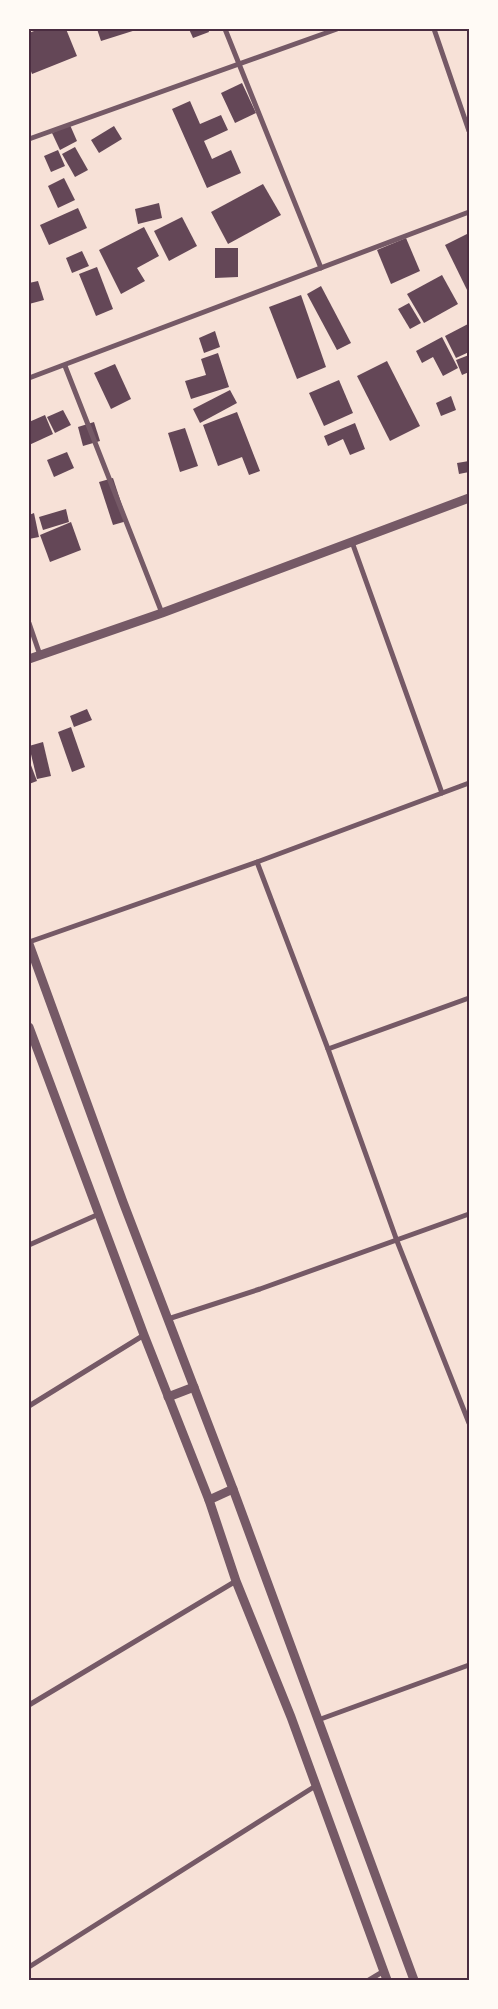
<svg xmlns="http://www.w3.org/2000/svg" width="498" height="2009" font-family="Commissioner,sans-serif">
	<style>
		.building { fill: #644757 }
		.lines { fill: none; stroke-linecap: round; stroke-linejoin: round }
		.minor { stroke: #755966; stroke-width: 5 }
		.tertiary { stroke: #755966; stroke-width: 9 }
		.neatline { fill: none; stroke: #4a2c40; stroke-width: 2 }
	</style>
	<rect width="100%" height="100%" fill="#f7e1d7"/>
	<g class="building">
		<path d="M 39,29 L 66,29 L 77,56 L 32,74 L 29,66 L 29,33 Z"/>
		<path d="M 97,29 L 139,29 L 101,41 Z"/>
		<path d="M 189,29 L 208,29 L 209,32 L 193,38 Z"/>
		<path d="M 242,83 L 256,113 L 235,123 L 221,93 Z"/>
		<path d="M 190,101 L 200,124 L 221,115 L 228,130 L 204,141 L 212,159 L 231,150 L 241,173 L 207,188 L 172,109 Z"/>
		<path d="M 70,125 L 77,141 L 60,150 L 52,133 Z"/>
		<path d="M 114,126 L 122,139 L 99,153 L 91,140 Z"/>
		<path d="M 75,147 L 88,170 L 75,177 L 62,154 Z"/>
		<path d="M 58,150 L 65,166 L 51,172 L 44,156 Z"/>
		<path d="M 64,178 L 75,200 L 58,208 L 48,186 Z"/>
		<path d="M 263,184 L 281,215 L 228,244 L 211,212 Z"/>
		<path d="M 159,203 L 162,218 L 138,224 L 135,209 Z"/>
		<path d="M 78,208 L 87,228 L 49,245 L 40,225 Z"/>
		<path d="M 182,217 L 197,246 L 169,261 L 154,231 Z"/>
		<path d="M 144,227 L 159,256 L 137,268 L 145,281 L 121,294 L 99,250 Z"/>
		<path d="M 469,233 L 469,294 L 445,245 Z"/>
		<path d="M 406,238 L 420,271 L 391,284 L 377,250 Z"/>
		<path d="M 215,248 L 238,248 L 238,277 L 215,278 Z"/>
		<path d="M 82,251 L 89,266 L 72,273 L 66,258 Z"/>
		<path d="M 97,267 L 113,309 L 96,316 L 79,274 Z"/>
		<path d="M 442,275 L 458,304 L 424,323 L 407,294 Z"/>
		<path d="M 38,281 L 44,300 L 29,304 L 29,283 Z"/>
		<path d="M 321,286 L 351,343 L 337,350 L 307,294 Z"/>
		<path d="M 301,295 L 326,367 L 297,379 L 269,307 Z"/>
		<path d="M 409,303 L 421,323 L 410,329 L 398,309 Z"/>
		<path d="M 468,324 L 469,352 L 456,358 L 445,336 Z"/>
		<path d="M 215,331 L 220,347 L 204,353 L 199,338 Z"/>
		<path d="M 442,337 L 458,368 L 443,376 L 433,357 L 422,363 L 416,351 Z"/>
		<path d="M 218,353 L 229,387 L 191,399 L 185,381 L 206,375 L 201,359 Z"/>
		<path d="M 469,355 L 469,372 L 462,375 L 456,360 Z"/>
		<path d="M 387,361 L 420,426 L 390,441 L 357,376 Z"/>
		<path d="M 115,364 L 131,399 L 111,409 L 94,373 Z"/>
		<path d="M 339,380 L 353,413 L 324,426 L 309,393 Z"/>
		<path d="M 230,390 L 237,403 L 200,423 L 193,409 Z"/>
		<path d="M 451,396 L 456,410 L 441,416 L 436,403 Z"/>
		<path d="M 63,410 L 71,425 L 55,433 L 47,417 Z"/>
		<path d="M 237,412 L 260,471 L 249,475 L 242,457 L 218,466 L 203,425 Z"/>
		<path d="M 45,415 L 53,434 L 29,445 L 29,422 Z"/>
		<path d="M 94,422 L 100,441 L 83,446 L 78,427 Z"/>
		<path d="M 355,423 L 365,449 L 350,455 L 343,439 L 328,446 L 324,436 Z"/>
		<path d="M 185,428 L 198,466 L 180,472 L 168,433 Z"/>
		<path d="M 67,452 L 74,468 L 54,477 L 47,460 Z"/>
		<path d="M 469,461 L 469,472 L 459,474 L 457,463 Z"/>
		<path d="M 113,478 L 127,521 L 113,525 L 99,482 Z"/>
		<path d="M 66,509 L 69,522 L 43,530 L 39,517 Z"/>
		<path d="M 34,513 L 39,537 L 29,539 L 29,515 Z"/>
		<path d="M 71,522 L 81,550 L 50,562 L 40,535 Z"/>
		<path d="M 87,709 L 92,720 L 74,727 L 70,716 Z"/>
		<path d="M 71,727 L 85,767 L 72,772 L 58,732 Z"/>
		<path d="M 43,742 L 51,776 L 37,779 L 29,746 Z"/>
		<path d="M 29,760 L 37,781 L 29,784 Z"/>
	</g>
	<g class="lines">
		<g class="minor">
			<path d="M 225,29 L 321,268"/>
			<path d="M 434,29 L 469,131"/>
			<path d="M 29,139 L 337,29"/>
			<path d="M 65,366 L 162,613"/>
			<path d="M 29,378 L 469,212"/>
			<path d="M 352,542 L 442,793"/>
			<path d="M 29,623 L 40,655"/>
			<path d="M 257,862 L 328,1049 L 397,1241 L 469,1423"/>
			<path d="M 29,942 L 257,862 L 469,783"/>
			<path d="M 328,1049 L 469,998"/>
			<path d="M 29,1245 L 99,1214"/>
			<path d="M 168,1319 L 260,1289 L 469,1214"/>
			<path d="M 29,1406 L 144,1335"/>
			<path d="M 29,1705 L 236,1581"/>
			<path d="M 318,1720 L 469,1665"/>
			<path d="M 29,1967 L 317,1785"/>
			<path d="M 369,1980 L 384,1971"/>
		</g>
		<g class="tertiary">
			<path d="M 29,659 L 162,613 L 469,498"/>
			<path d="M 29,944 L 123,1202 L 233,1489 L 414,1980"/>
			<path d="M 29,1027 L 144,1335 L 209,1500 L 236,1581 L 291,1717 L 387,1980"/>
			<path d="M 168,1397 L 194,1387"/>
			<path d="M 209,1500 L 233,1489"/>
		</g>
	</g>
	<rect width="498" height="2009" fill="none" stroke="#fffaf5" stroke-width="60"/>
	<rect x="30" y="30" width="438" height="1949" class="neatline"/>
</svg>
